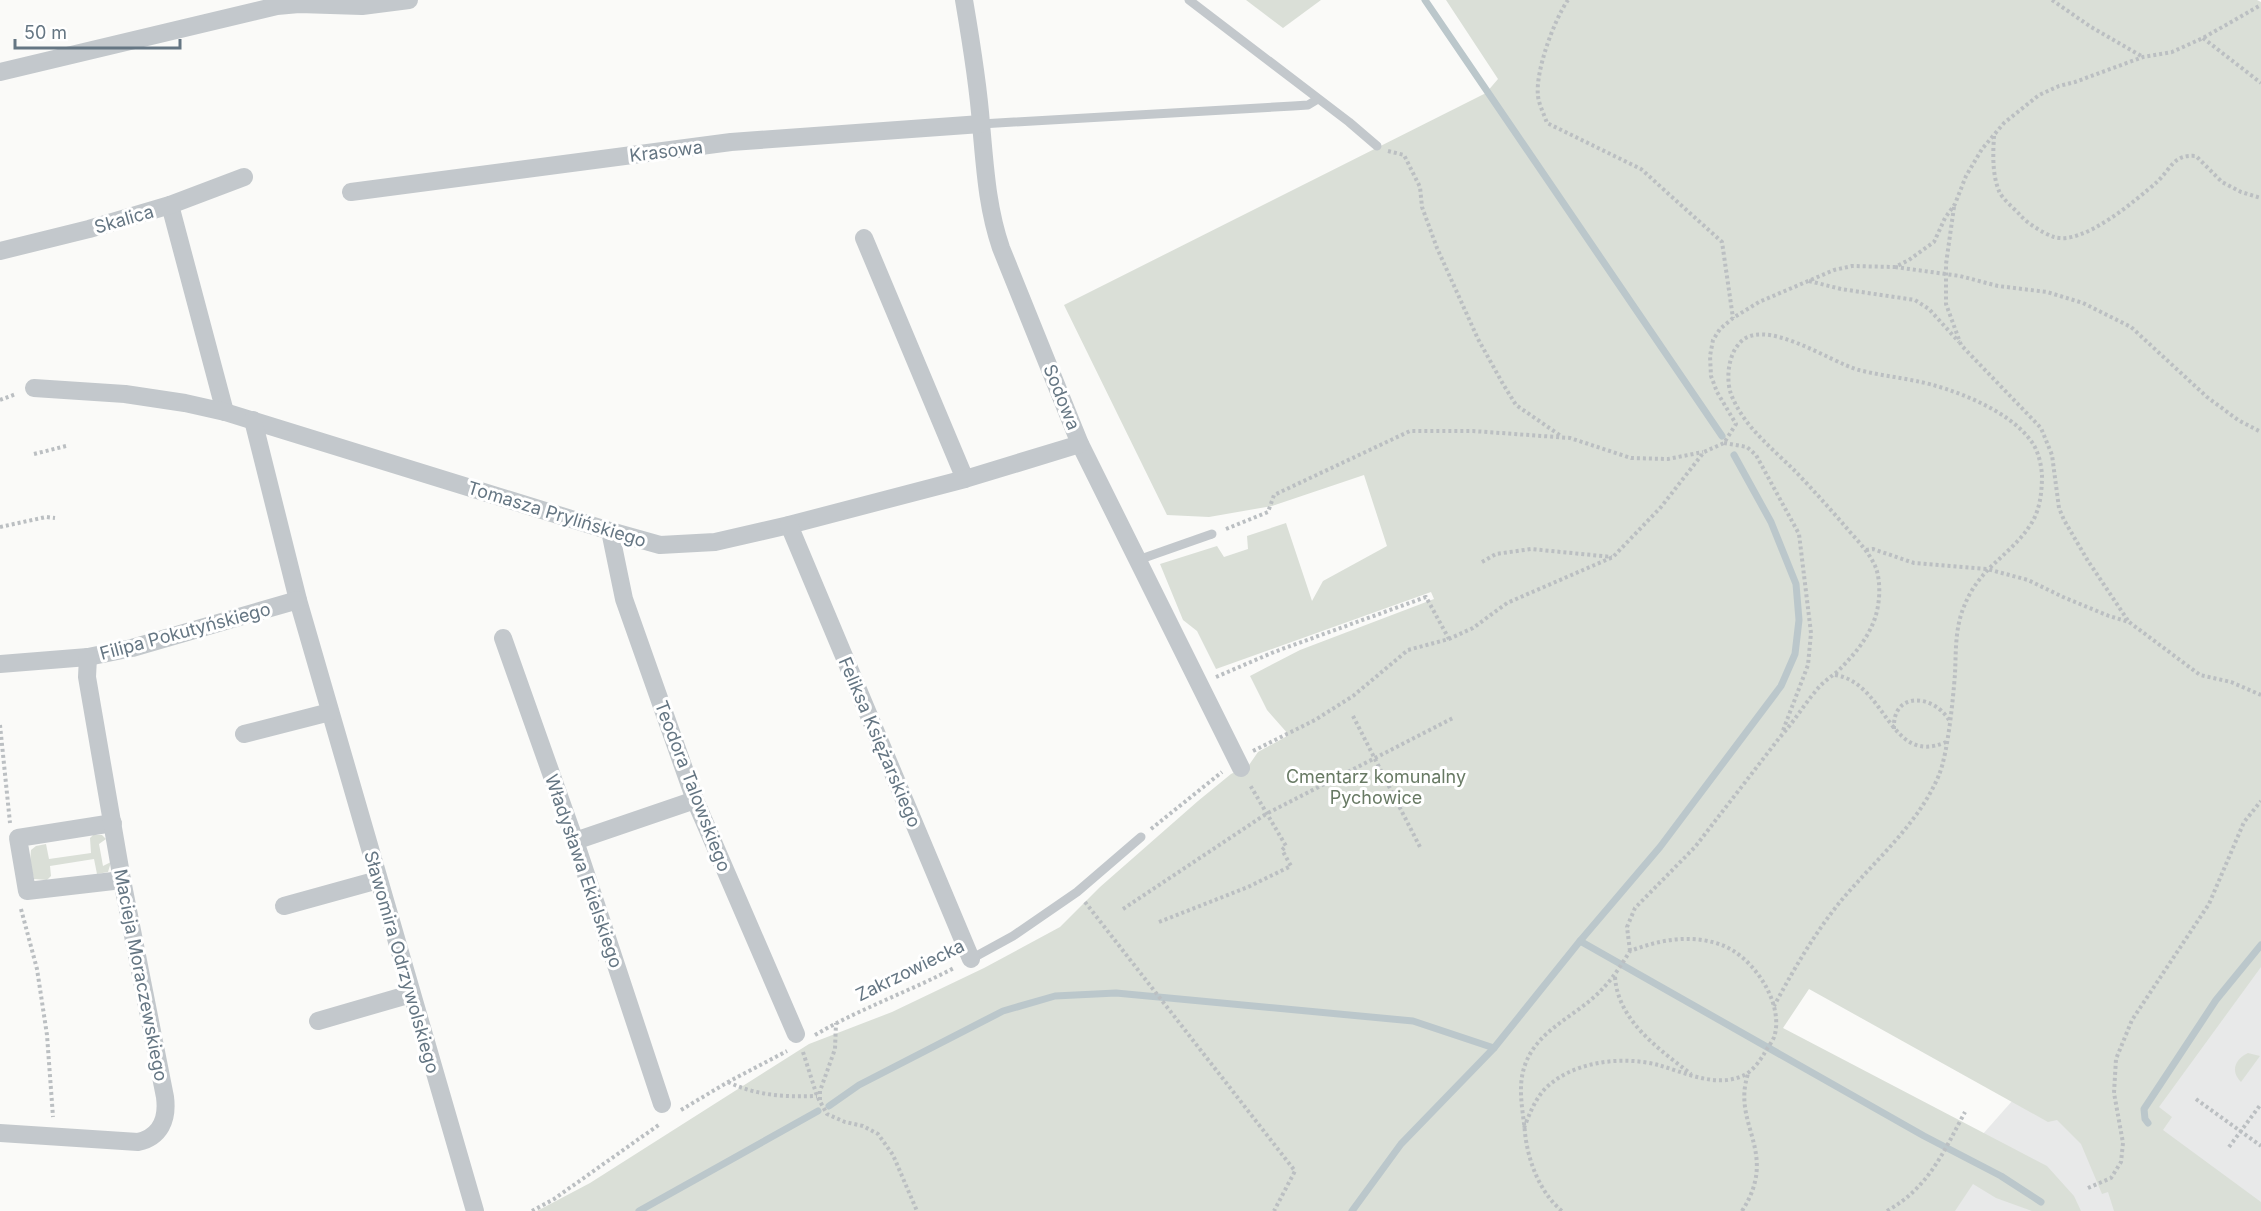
<svg xmlns="http://www.w3.org/2000/svg" width="2261" height="1211" font-family="Inter,sans-serif">
	<style>
		.built { fill: #e8e9e9 }
		.green { fill: #dadfd7 }
		.lines { fill: none; stroke-linecap: round; stroke-linejoin: round }
		.stream { stroke: #bbc7cb; stroke-width: 7 }
		.path { stroke: #bbbfc2; stroke-width: 4; stroke-dasharray: 3 3; stroke-linecap: butt }
		.service { stroke: #c3c8cc; stroke-width: 9 }
		.minor { stroke: #c3c8cc; stroke-width: 18 }
		.labels { text-anchor: middle; dominant-baseline: central; stroke-width: 6; stroke-linejoin: round; paint-order: stroke }
		.street-label { font-size: 18px; fill: #657683; stroke: #fff }
		.park-label { font-size: 18px; fill: #687a64; stroke: #fff }
	</style>
	<rect width="100%" height="100%" fill="#fafaf8"/>
	<path class="built" d="M 2261,820 L 2261,1211 L 1934,1211 L 1982,1135 Z"/>
	<g class="green">
		<path d="M 1246,0 L 1321,0 L 1283,28 Z"/>
		<path d="M 1446,0 L 2257,0 L 2261,2 L 2261,967 L 2159,1107 L 2172,1117 L 2163,1130 L 2261,1202 L 2261,1211 L 2114,1211 L 2108,1192 L 2102,1194 L 2081,1144 L 2057,1120 L 2048,1122 L 1809,989 L 1783,1028 L 2047,1166 L 2074,1196 L 2081,1211 L 2032,1211 L 1996,1198 L 1973,1184 L 1955,1211 L 537,1211 L 590,1183 L 809,1044 L 892,1012 L 984,968 L 1060,927 L 1100,887 L 1198,801 L 1231,774 L 1249,765 L 1258,752 L 1289,735 L 1267,710 L 1250,676 L 1300,650 L 1434,599 L 1431,592 L 1216,669 L 1197,631 L 1183,620 L 1160,564 L 1217,546 L 1224,557 L 1248,549 L 1247,536 L 1286,523 L 1312,601 L 1323,581 L 1387,546 L 1364,475 L 1272,506 L 1209,517 L 1167,515 L 1064,305 L 1486,93 L 1498,79 Z"/>
		<path d="M 93,835 L 102,835 L 106,839 L 99,844 L 103,866 L 111,862 L 108,872 L 97,874 L 94,859 L 50,866 L 51,876 L 47,880 L 34,879 L 30,862 L 31,850 L 36,846 L 46,844 L 49,859 L 91,853 L 90,838 Z"/>
		<path d="M 2248,1053 L 2260,1056 L 2241,1082 C 2230,1071 2235,1059 2248,1053 Z"/>
	</g>
	<g class="lines">
		<g class="stream">
			<path d="M 1425,0 L 1722,436"/>
			<path d="M 1580,941 L 1924,1136 L 2001,1176 L 2041,1202"/>
			<path d="M 829,1106 L 859,1085 L 1003,1011 L 1055,996 L 1116,993 L 1413,1021 L 1494,1048"/>
			<path d="M 2148,1123 L 2145,1119 L 2144,1109 L 2216,1000 L 2261,945"/>
			<path d="M 639,1211 L 818,1111"/>
			<path d="M 1352,1211 L 1401,1144 L 1494,1048 L 1580,941 L 1660,847 L 1781,686 L 1795,654 L 1799,620 L 1796,584 L 1771,522 L 1734,455"/>
		</g>
		<g class="path">
			<path d="M 1568,0 C 1554,20 1535,72 1538,96 C 1539,105 1544,114 1547,123 L 1641,169 L 1722,242 L 1733,318"/>
			<path d="M 2052,0 L 2091,27 L 2143,57"/>
			<path d="M 2203,38 L 2261,83"/>
			<path d="M 1994,136 C 1993,153 1992,174 1999,191 C 2002,199 2014,208 2020,215 C 2028,224 2043,233 2054,237 C 2083,246 2136,200 2157,182 C 2171,169 2173,154 2196,156 L 2222,182 L 2241,192 L 2261,198"/>
			<path d="M 1388,151 L 1404,155 L 1420,187 L 1422,207 L 1437,248 L 1478,339 L 1503,384 L 1516,405 L 1561,436"/>
			<path d="M 1954,207 L 1946,264 L 1946,304 L 1961,345 L 2041,428 L 2052,455 L 2059,508 L 2064,520 L 2088,561 L 2129,622"/>
			<path d="M 1895,267 L 1960,276 L 1998,286 L 2047,292 L 2083,303 L 2131,327 L 2207,397 L 2238,420 L 2261,432"/>
			<path d="M 1809,281 L 1841,289 L 1915,300 L 1929,309 L 1959,342"/>
			<path d="M 0,400 L 16,394"/>
			<path d="M 1724,443 L 1747,447 L 1756,455 L 1799,534 L 1811,633 L 1808,665 L 1782,733"/>
			<path d="M 34,454 L 66,446"/>
			<path d="M 0,527 L 46,517 L 55,518"/>
			<path d="M 1226,529 L 1268,512 L 1274,495 L 1410,431 L 1473,431 L 1570,438 L 1631,458 L 1668,459 L 1703,452"/>
			<path d="M 1866,550 L 1873,549 L 1914,563 L 1987,569 L 2028,580 L 2063,597 L 2109,616 L 2129,622 L 2200,675 L 2231,682 L 2261,695"/>
			<path d="M 1482,562 L 1496,554 L 1531,549 L 1612,557"/>
			<path d="M 1835,675 C 1887,683 1889,767 1946,742"/>
			<path d="M 1216,677 L 1274,652 L 1426,597 L 1449,639"/>
			<path d="M 1353,716 L 1421,849"/>
			<path d="M 0,725 L 10,823"/>
			<path d="M 1894,729 C 1892,691 1933,694 1949,720"/>
			<path d="M 1253,751 L 1315,720 L 1353,696 L 1408,650 L 1449,639 L 1473,628 L 1507,603 L 1613,557 L 1661,507 L 1704,452 L 1724,443 L 1736,424 L 1717,392 L 1711,376 L 1710,356 L 1713,340 L 1720,329 L 1733,318 L 1759,302 L 1834,270 L 1852,266 L 1895,267 L 1909,260 L 1934,242 L 1945,218 L 1955,204 L 1966,176 L 1982,149 L 2004,123 L 2039,95 L 2059,86 L 2075,82 L 2143,57 L 2172,52 L 2203,38 L 2261,5"/>
			<path d="M 1151,829 L 1222,772"/>
			<path d="M 1085,902 L 1295,1171 L 1274,1211"/>
			<path d="M 21,909 L 37,969 L 47,1035 L 53,1117"/>
			<path d="M 1123,909 L 1266,814 L 1453,718"/>
			<path d="M 1159,922 L 1248,887 L 1291,866 L 1282,850 L 1286,846 L 1250,785"/>
			<path d="M 1630,951 L 1627,927 L 1635,908 L 1695,847 L 1780,737 C 1795,721 1806,701 1821,685 C 1826,680 1832,676 1838,671 C 1853,656 1868,639 1875,618 C 1880,603 1881,583 1876,568 C 1870,554 1860,543 1850,532 C 1833,512 1815,492 1796,472 C 1773,449 1743,426 1731,394 C 1726,380 1728,357 1738,345 C 1761,313 1831,363 1859,370 C 1878,375 1897,377 1916,381 C 1952,388 2009,410 2031,441 C 2038,450 2041,463 2042,475 C 2042,492 2040,510 2031,524 C 2009,558 1979,566 1963,609 C 1955,630 1956,652 1955,674 C 1953,699 1948,753 1939,775 C 1918,825 1874,861 1840,902 C 1814,934 1794,969 1774,1006"/>
			<path d="M 1615,977 C 1618,1021 1659,1049 1691,1074"/>
			<path d="M 815,1035 C 859,1009 908,992 954,968"/>
			<path d="M 803,1052 L 817,1096 L 827,1114 L 845,1122 L 863,1126 L 878,1134 L 893,1155 L 917,1211"/>
			<path d="M 728,1082 C 757,1096 786,1097 817,1096"/>
			<path d="M 2196,1099 L 2261,1146"/>
			<path d="M 820,1100 L 820,1091 L 835,1049 L 836,1023"/>
			<path d="M 681,1110 L 728,1082 L 787,1051"/>
			<path d="M 1524,1128 C 1529,1115 1534,1102 1543,1091 C 1569,1062 1621,1055 1658,1065 C 1684,1072 1715,1088 1742,1076 C 1751,1073 1759,1062 1764,1054 C 1767,1048 1774,1040 1775,1034 C 1783,1000 1751,954 1719,944 C 1689,934 1659,940 1630,951 C 1619,969 1609,984 1593,998 C 1569,1019 1536,1033 1525,1065 C 1517,1087 1523,1110 1525,1133 C 1528,1161 1540,1193 1562,1211"/>
			<path d="M 2229,1147 L 2261,1104"/>
			<path d="M 2088,1188 L 2111,1178 L 2121,1162 L 2123,1143 L 2114,1093 L 2116,1059 L 2132,1020 L 2209,904 L 2244,822 L 2261,801"/>
			<path d="M 532,1211 L 554,1199 L 660,1124"/>
			<path d="M 1742,1211 C 1780,1152 1731,1125 1748,1074"/>
			<path d="M 1887,1211 C 1929,1187 1943,1153 1965,1112"/>
		</g>
		<g class="service">
			<path d="M 1189,0 L 1349,122 L 1377,146"/>
			<path d="M 981,124 L 1293,106 L 1308,105 L 1318,99"/>
			<path d="M 1138,560 L 1212,534"/>
			<path d="M 971,959 L 1013,936 L 1077,892 L 1141,837"/>
		</g>
		<g class="minor">
			<path d="M 964,0 C 971,41 978,82 981,124 C 985,167 987,207 1001,248 L 1080,444 L 1241,768"/>
			<path d="M 0,72 L 277,6 L 299,4 L 362,6 L 409,0"/>
			<path d="M 351,192 L 731,142 L 981,124"/>
			<path d="M 170,205 L 225,412"/>
			<path d="M 864,238 L 965,479"/>
			<path d="M 0,251 L 89,229 L 170,205 L 244,177"/>
			<path d="M 34,388 L 125,394 L 185,403 L 225,412 L 610,531 L 660,545 L 715,542 L 789,525 L 965,479 L 1080,444"/>
			<path d="M 253,420 L 298,600 L 475,1211"/>
			<path d="M 789,525 L 971,959"/>
			<path d="M 610,531 L 624,599 L 695,800 L 796,1034"/>
			<path d="M 503,638 L 575,841 L 662,1104"/>
			<path d="M 0,664 L 88,657 L 132,648 L 298,600"/>
			<path d="M 244,734 L 330,712"/>
			<path d="M 113,823 L 18,838 L 27,891 L 122,880"/>
			<path d="M 575,841 L 695,800"/>
			<path d="M 284,906 L 378,880"/>
			<path d="M 318,1021 L 411,994"/>
			<path d="M 0,1133 L 138,1142 C 160,1137 168,1120 165,1097 L 122,880 L 87,677 L 88,657"/>
		</g>
	</g>
	<g class="labels">
		<g class="street-label">
			<text transform="translate(666 151) rotate(-7)">Krasowa</text>
			<text transform="translate(124 219) rotate(-16)">Skalica</text>
			<text transform="translate(1062 397) rotate(68)">Sodowa</text>
			<text transform="translate(557 514) rotate(17)">Tomasza Prylińskiego</text>
			<text transform="translate(185 631) rotate(-15)">Filipa Pokutyńskiego</text>
			<text transform="translate(880 742) rotate(67)">Feliksa Księżarskiego</text>
			<text transform="translate(693 786) rotate(69)">Teodora Talowskiego</text>
			<text transform="translate(584 871) rotate(71)">Władysława Ekielskiego</text>
			<text transform="translate(402 962) rotate(74)">Sławomira Odrzywolskiego</text>
			<text transform="translate(910 970) rotate(-26)">Zakrzowiecka</text>
			<text transform="translate(141 975) rotate(79)">Macieja Moraczewskiego</text>
		</g>
		<g class="park-label">
			<text x="1376" y="776">Cmentarz komunalny<tspan x="1376" dy="21">Pychowice</tspan></text>
		</g>
	</g>
	<path d="M15 39v9h165v-9" fill="none" stroke="#657683" stroke-width="3"/>
	<text x="24" y="39" font-size="18" fill="#657683" stroke="#ffffff" stroke-width="4.5" paint-order="stroke">50 m</text>
</svg>
